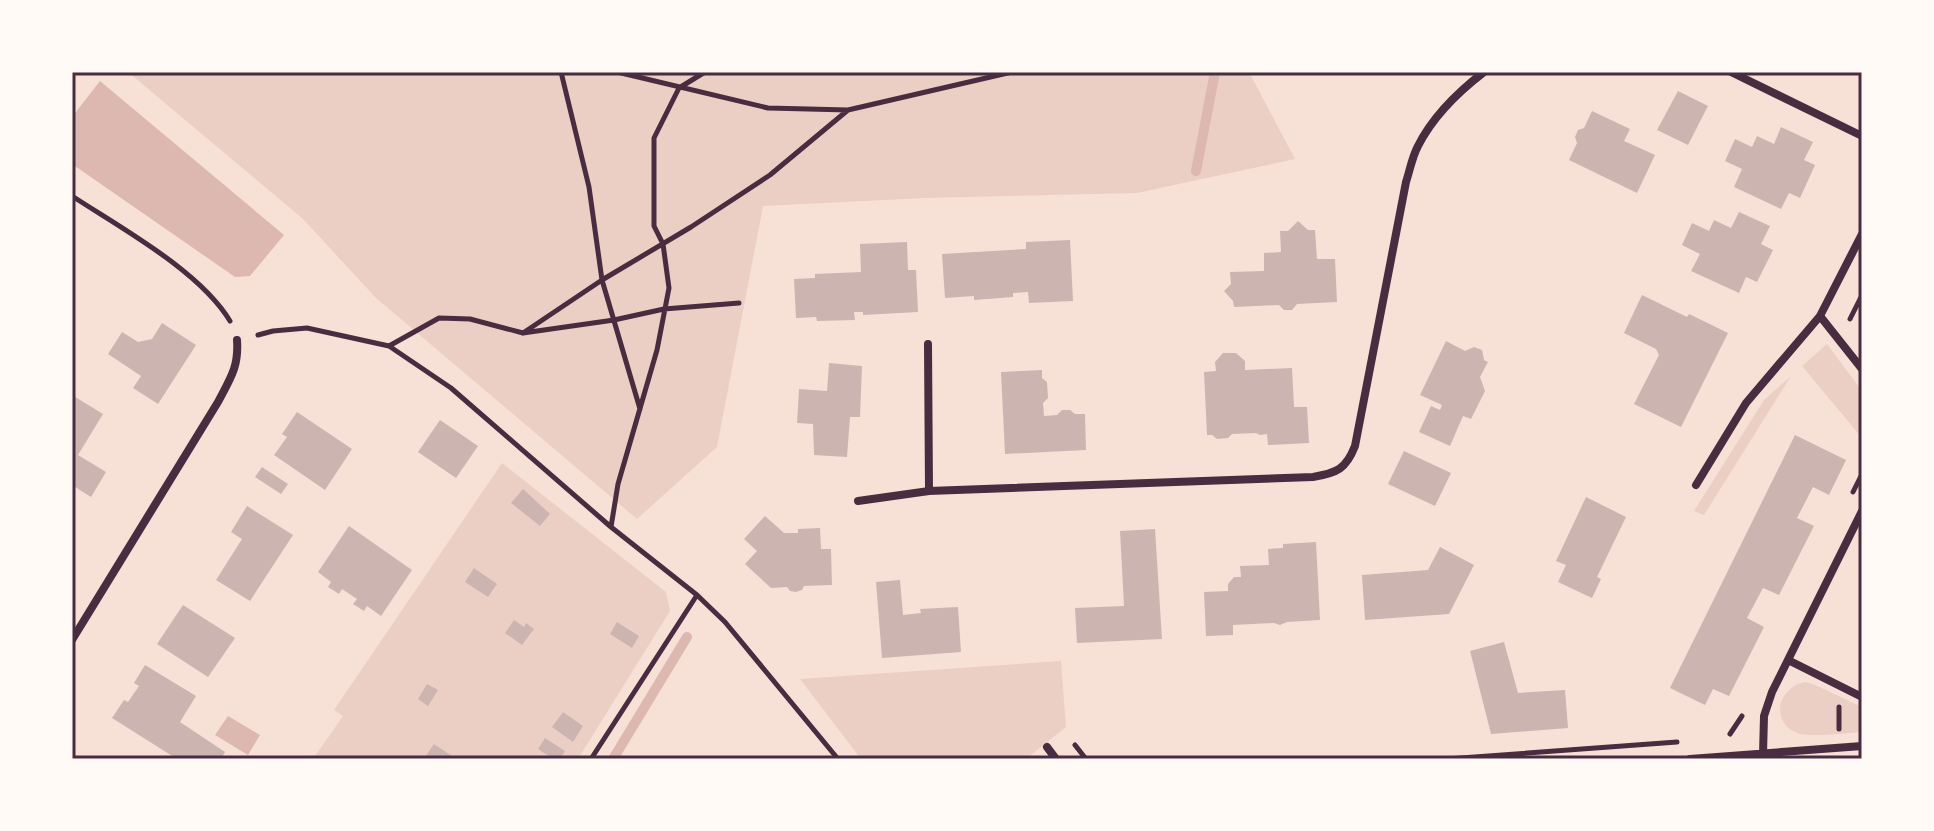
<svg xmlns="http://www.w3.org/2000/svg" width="1934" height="831" font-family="'Crimson Pro',serif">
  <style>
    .green { fill: #ebcfc5 }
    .water { fill: #dcb8b0 }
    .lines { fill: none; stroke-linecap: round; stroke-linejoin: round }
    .stream { stroke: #dcb8b0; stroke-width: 10 }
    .building { fill: #ccb4b1 }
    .path { stroke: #4a2c40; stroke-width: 5 }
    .minor { stroke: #4a2c40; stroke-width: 8 }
    .neatline { fill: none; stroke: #4a2c40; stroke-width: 3 }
  </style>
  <rect width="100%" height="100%" fill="#f7e1d7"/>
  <path class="green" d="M128,72H1249L1295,159L1137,193L925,198L763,206L717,447L637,519L376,298L303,219Z
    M1827,344L1862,391V438L1802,366Z
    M1791,376L1704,515L1694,511L1764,400Z
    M502,463L666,592L670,611L578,759H313L343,716L334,710Z
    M1061,661L1066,727L1026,759H861L800,679Z
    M1805,682L1813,684L1862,707V732C1847,733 1809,738 1797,733C1771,723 1776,688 1805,682Z"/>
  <path class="water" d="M100,81L284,235L250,276L235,277L72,164V117Z
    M228,716L260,735L248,755L215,735Z"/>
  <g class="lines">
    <path class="stream" d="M1196,171L1215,72
      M613,759L687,637"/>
  </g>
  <path class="building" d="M1678,91L1708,106L1688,145L1657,130Z
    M1592,111L1630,129L1624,141L1655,155L1637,193L1569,160L1577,143L1575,137L1578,130L1584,128Z
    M1781,127L1813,142L1804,160L1815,165L1800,198L1789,193L1781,209L1734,187L1742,169L1725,161L1735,139L1752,147L1757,136L1774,144Z
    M1739,212L1770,226L1761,244L1773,250L1757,282L1746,277L1739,293L1691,271L1700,254L1682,245L1692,223L1709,231L1714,220L1731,228Z
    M1298,221L1308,230H1315L1317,259H1335L1337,302L1297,304L1292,310H1284L1279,305L1234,307L1233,301L1224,291L1231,284L1230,272L1264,271V253L1281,252L1280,231H1288Z
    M1070,240L1073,301L1029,303L1028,292L1013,293V297L974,300V296L945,298L942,254L1026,249V242Z
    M907,242L908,270H916L918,312L863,315V312H854L855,320L817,321L816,317L796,318L794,279L815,278V274L861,272L860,244Z
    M1642,295L1687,317L1689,314L1728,333L1681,427L1634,404L1659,355L1656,349L1624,333Z
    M162,323L196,345L158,404L133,388L141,376L108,354L122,332L138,342L152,339Z
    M1446,341L1465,351L1474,347L1482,350L1484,360L1488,362L1480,377L1485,391L1471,419L1463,416L1450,446L1419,432L1431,406L1440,410L1442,405L1420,395Z
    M1223,353H1236L1245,361V370L1292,368L1294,407H1307L1309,443L1268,445L1267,434L1260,435L1256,433L1232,434L1228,438L1217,439L1212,435H1207L1204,372L1216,371L1215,362Z
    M829,363L862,366L860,417H850L847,457L814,455L813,424L797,423L799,389L827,391Z
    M1042,370V378L1047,382L1048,398L1043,403L1044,416L1057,415L1062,410H1070L1075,414H1085L1086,450L1005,454L1001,372Z
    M72,395L103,414L78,455L106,472L91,497L72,485Z
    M297,412L352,449L325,490L274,455L287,437L282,434Z
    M440,420L478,446L456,478L418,452Z
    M1795,435L1846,460L1829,495L1813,487L1797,518L1814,526L1779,595L1763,588L1747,618L1764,627L1729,696L1713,689L1705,705L1670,688Z
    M1404,451L1451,473L1435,506L1388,484Z
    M262,467L288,484L281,494L255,477Z
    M523,489L550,514L540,526L511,503Z
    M1586,497L1626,517L1597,577L1601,579L1592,598L1558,582L1566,565L1556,561Z
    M247,506L293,535L250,601L216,580L242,539L231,532Z
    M765,516L784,533H798V529L820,528L821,549H831L832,585L804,586L802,590L796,592L790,591L787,587L771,588L745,564L757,551L744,539Z
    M349,526L412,570L381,616L367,606L364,611L353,604L357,599L342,589L339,594L328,587L331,582L318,572Z
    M1155,529L1162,639L1077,643L1075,608L1124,606L1120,531Z
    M1316,542L1320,620L1287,622L1280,625L1274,623L1233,625V635L1206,636L1204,592L1228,591V584L1234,577H1241L1240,566L1269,565L1268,549L1283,548V544Z
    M1440,547L1474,565L1449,614L1365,620L1362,575L1428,570Z
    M474,568L497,584L488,597L465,582Z
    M900,580L903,615L921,613L920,609L958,607L961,652L882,658L876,582Z
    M183,605L235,638L208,677L157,644Z
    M514,620L524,627L526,623L534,629L522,645L505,633Z
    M617,622L639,636L632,648L610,634Z
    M1504,642L1518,693L1565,690L1568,728L1491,734L1470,651Z
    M145,665L196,696L180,722L225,752L221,759H177L112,718L124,700L128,702L139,686L134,683Z
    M427,684L438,690L428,706L418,699Z
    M563,712L583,726L573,742L552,727Z
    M545,738L565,751L560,759H553L538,749Z
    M434,744L452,756L450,759H428L425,757Z"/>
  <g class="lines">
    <path class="path" d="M561,72L589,187L602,280L640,409
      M617,72L768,108L848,110
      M72,196C121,228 200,271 230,321
      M1850,319L1862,295
      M523,333L602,280L691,227L770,175L848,110L1012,72
      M258,335L273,331L307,328L389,346L451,388L611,527L697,595L725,622L838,759
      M389,346L439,318L470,319L523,333L614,320L664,309L739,303
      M1853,492L1862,474
      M611,527L618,484L657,350L669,288L663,244L654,226V138L679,88L705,72
      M1839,707V729
      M1730,734L1742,716
      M1075,745L1086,759
      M591,759L697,595
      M1447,759L1677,742"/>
    <path class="minor" d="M1731,72L1862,136
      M1820,316L1862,369
      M928,344L929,491
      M1696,485L1746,403L1820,316L1862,234
      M858,501L929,491L1313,477C1337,473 1346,469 1355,446L1406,182C1410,170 1412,157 1418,146C1433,116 1458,92 1484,72
      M72,640L218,402C230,379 239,367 237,340
      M1788,660L1862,697
      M1047,747L1056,759
      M1763,754L1764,716L1772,692L1862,511
      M1690,759L1862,746"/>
  </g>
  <rect width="1934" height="831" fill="none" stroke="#fffaf5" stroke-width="148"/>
  <rect x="74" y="74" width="1786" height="683" class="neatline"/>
</svg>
